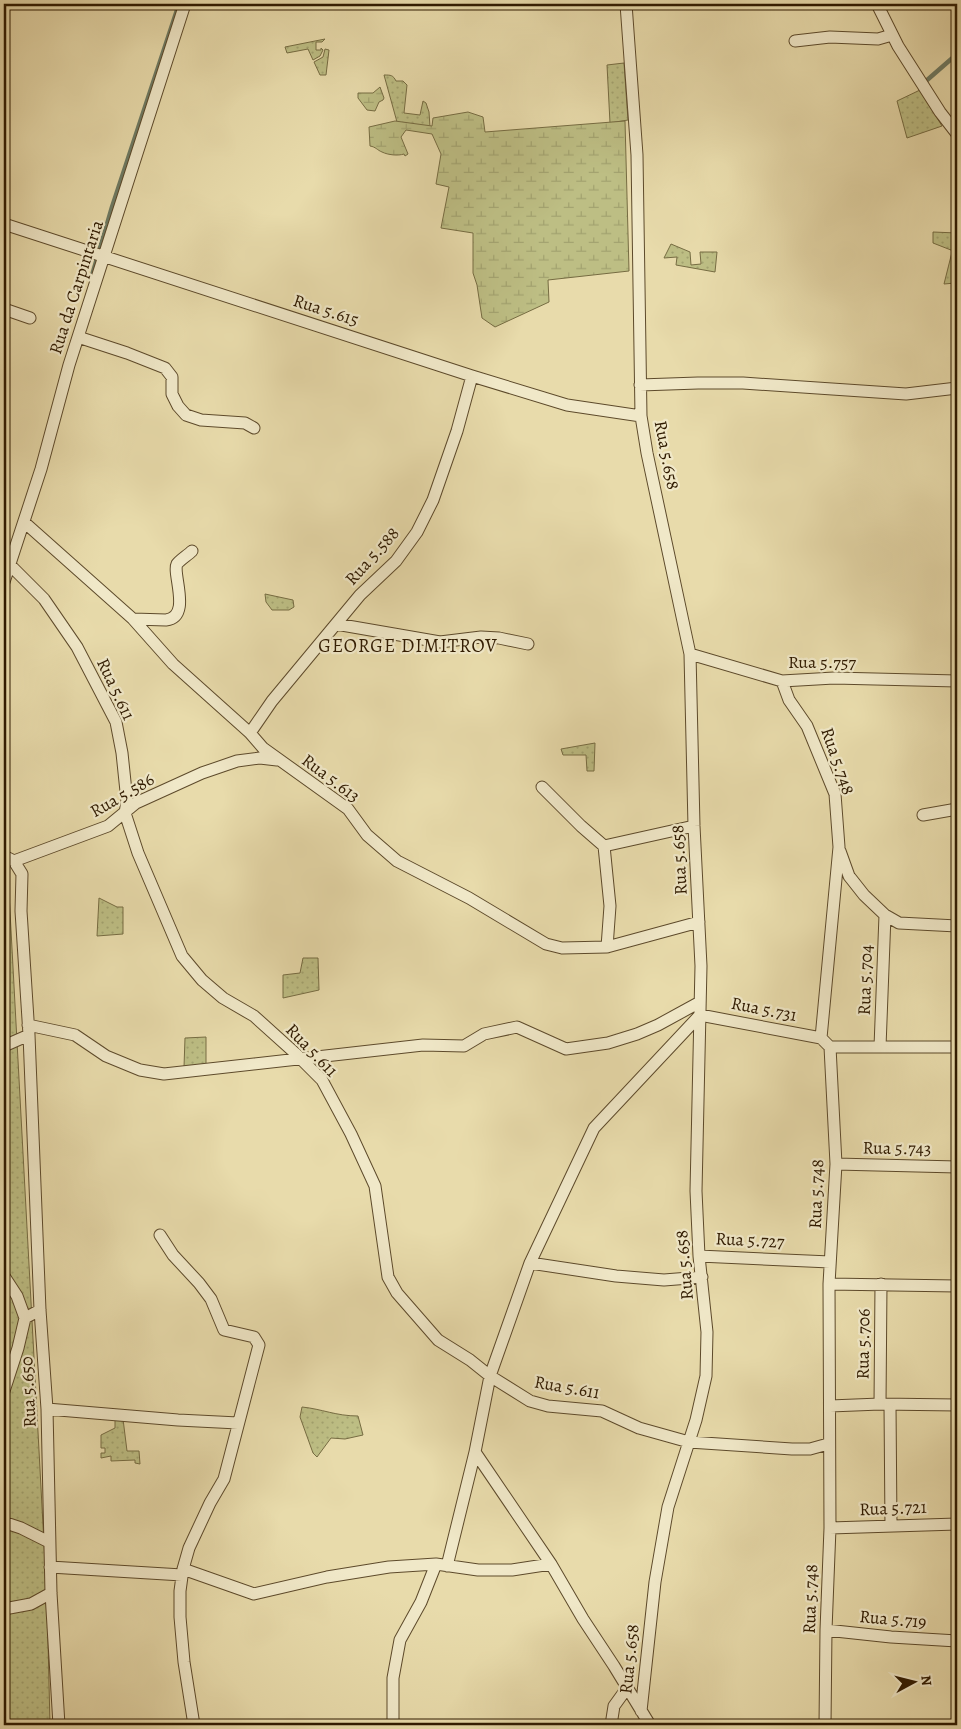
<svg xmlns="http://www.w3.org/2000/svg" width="961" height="1729" font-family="Alegreya,serif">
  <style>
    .grass { fill: url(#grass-dots); stroke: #766c42 }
    .wetland { fill: url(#wetland-marsh); stroke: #766c42 }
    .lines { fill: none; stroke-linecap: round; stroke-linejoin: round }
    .stream { stroke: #6e7b64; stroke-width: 4.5 }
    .street-casing { stroke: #5d4a2b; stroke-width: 13 }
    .street { stroke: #f0e8c8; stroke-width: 11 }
    .labels { text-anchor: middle; stroke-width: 4.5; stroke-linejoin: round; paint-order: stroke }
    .street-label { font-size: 18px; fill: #2f1a00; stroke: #f0e8c8 }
    .neighbourhood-label { font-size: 19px; letter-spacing: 1px; fill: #2f1a00; stroke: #f0e8c8 }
  </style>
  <defs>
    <pattern id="grass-dots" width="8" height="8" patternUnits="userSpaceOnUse" patternTransform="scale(1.25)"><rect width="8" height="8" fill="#bdbe84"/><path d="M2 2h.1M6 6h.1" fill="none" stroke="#a3a370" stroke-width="1.8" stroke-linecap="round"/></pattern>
    <pattern id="wetland-marsh" width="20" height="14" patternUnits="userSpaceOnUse" patternTransform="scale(1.25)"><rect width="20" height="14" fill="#bdbe84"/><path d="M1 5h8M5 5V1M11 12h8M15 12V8" fill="none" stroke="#a3a370"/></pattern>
  </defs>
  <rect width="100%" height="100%" fill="#e8dbab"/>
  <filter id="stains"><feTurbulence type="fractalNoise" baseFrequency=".004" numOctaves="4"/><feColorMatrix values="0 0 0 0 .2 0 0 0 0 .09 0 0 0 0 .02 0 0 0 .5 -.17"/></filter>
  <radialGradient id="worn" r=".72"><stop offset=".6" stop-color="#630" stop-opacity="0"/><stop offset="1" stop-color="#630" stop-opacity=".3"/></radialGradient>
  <path class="grass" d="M325,39L322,42H316V50H321V48L323,50L320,56L313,60L308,49L287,53L285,47Z
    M325,49L329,50L326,75H320L314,62L323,57Z
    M624,63L628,120L610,123L607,65Z
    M384,75C391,75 393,75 396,81H403L407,85L404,113L420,115L423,101L426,103L429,112L430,127L397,122Z
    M920,90L942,126L907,138L897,101Z
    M933,232L957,233L956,252L933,243Z
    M671,244L690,252L691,265L701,264L700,252H717L715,272L676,265L677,257L664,258Z
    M952,252L957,254L956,281L955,283L944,284Z
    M265,594L293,600L294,607L289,610H272L266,602Z
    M595,743L594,771H587L586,755H563L561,749Z
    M4,885L9,893L47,1599L50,1725H4Z
    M99,898L117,907H123V934L97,936Z
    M303,958H318L319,990L283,998V975L300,973Z
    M206,1037V1065L184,1067L185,1038Z
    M302,1407C322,1409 336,1416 358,1416L363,1435L345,1439L331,1438L317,1457L313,1453L300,1417Z
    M115,1418L123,1419L127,1451H139L140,1464L135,1463V1460L111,1461V1456L101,1458V1453H105V1448H101V1435L115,1428Z"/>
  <path class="wetland" d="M380,87L384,98L383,100L379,102L375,111L367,110L358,98V93H373Z
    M468,112L483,117L485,132L625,121L629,271L548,280L549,302L495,327L482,318L477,285L473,273V233L441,228L449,187L436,184L441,154L432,134L406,130L401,137L408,154L405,156L404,154C398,156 388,155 382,152C377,150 376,147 370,146L369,127L395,121L432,126L433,118Z"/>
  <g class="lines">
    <path class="stream" d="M926,81L957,54
      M91,279L112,207L179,4"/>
    <g class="street-casing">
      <path id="street" d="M626,4L637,155L641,416L647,453L690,654L694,826L701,966L696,1191L699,1256L707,1332L706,1376L696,1420L668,1507L655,1582L641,1711
        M877,4L898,46L940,112L957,134
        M795,41L830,37L878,39L892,35
        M4,224L472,376L567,405L641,416
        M4,309L30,318
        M78,337L127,353L165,368L172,377V394L178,406L186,415L201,420L245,423L254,428
        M640,385L698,383H743L906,394L957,388
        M24,522L133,619L173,664L250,733L263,748L348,809L367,835L397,861L469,898L546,944L562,948L607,947L699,922
        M10,565L44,599L77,647L116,722L122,753L127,801L125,813L138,853L182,956L202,980L223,998L254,1016L295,1053L322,1080L351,1134L375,1186L388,1277L397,1293L438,1340L470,1360L490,1376L530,1401L548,1406L602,1411L639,1428L689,1442L792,1449H810L828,1444
        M4,582L41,469L69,365L185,4
        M133,619L166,620C192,617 172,574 177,564C180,560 188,555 192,551
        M336,624L440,642L481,637L499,638L528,644
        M690,654L782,681L834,678L957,681
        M782,681L789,700L807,726L835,794L839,847L821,1038L830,1047L836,1164L829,1284L830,1528L826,1630L825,1725
        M250,733L272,701L360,595L396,561L417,532L433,500L457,431L472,376
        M542,787L581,826L604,846L610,906L607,947
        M923,815L957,809
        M604,846L694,826
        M840,851L849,876L864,895L885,915L899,923L957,926
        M4,856L14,861L22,874L21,911L29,1035L40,1310L47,1409L51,1593L59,1725
        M14,861L108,826L136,803L202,773L237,761L260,758L277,760
        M28,1025L75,1035L106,1056L140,1070L164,1074L423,1045L464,1046L484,1034L517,1027L566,1049L608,1043L637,1034L658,1025L700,1002
        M4,1046L29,1035
        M830,1047H957
        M880,1047L885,915
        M836,1164L957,1167
        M160,1235L173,1255L199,1283L211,1299L224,1330L254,1337L259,1345L224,1479L210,1503L189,1548L183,1569L180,1591V1617L184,1662L194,1725
        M699,1256L830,1262
        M530,1263L616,1276L664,1280L702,1277
        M4,1276L17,1296L25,1318
        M829,1284L957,1286
        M4,1391L18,1348L25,1318L40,1310
        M880,1404L881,1284
        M890,1405L891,1526
        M830,1406L880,1404L957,1405
        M47,1409L178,1420L238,1423
        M475,1452L551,1564L583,1619L614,1666L650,1725
        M4,1520L6,1523L21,1528L49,1542
        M830,1528L957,1524
        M447,1566L475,1452L490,1376L530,1263L594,1128L700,1015L821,1038
        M50,1567L182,1575
        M183,1569L254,1594L327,1577L389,1567L436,1564L478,1570H512L551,1564
        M4,1609L31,1604L51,1593
        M826,1630L891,1637L957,1641
        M393,1725V1678L400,1640L421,1602L436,1564
        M611,1725L614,1706L627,1688"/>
    </g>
    <use href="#street" class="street"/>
  </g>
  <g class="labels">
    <g class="street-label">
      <text transform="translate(76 287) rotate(-72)" y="6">Rua da Carpintaria</text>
      <text transform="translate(326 310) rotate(18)" y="6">Rua 5.615</text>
      <text transform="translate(667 455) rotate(79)" y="6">Rua 5.658</text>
      <text transform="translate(372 556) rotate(-48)" y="6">Rua 5.588</text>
      <text x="822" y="668">Rua 5.757</text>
      <text transform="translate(116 689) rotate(65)" y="6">Rua 5.611</text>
      <text transform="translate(838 761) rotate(71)" y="6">Rua 5.748</text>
      <text transform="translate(331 778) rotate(37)" y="6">Rua 5.613</text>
      <text transform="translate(122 795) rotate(-30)" y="6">Rua 5.586</text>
      <text transform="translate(679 860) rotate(-93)" y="6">Rua 5.658</text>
      <text transform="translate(865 980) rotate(-88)" y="6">Rua 5.704</text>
      <text transform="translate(764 1009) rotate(11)" y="6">Rua 5.731</text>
      <text transform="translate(312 1050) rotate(46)" y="6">Rua 5.611</text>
      <text transform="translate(897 1148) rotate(1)" y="6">Rua 5.743</text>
      <text transform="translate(816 1194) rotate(-88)" y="6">Rua 5.748</text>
      <text transform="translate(750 1240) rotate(3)" y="6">Rua 5.727</text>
      <text transform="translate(684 1265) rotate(-95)" y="6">Rua 5.658</text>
      <text transform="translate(863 1344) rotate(-89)" y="6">Rua 5.706</text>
      <text transform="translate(567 1387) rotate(10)" y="6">Rua 5.611</text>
      <text transform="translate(28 1392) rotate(-93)" y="6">Rua 5.650</text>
      <text transform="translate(893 1508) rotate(-2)" y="6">Rua 5.721</text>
      <text transform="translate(810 1599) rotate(-88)" y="6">Rua 5.748</text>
      <text transform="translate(893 1619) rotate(5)" y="6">Rua 5.719</text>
      <text transform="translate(629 1659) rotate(-84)" y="6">Rua 5.658</text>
    </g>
    <g class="neighbourhood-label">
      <text x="408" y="652">GEORGE DIMITROV</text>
    </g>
  </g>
  <rect width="961" height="1729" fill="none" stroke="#e8dbab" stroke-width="20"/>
  <rect x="5" y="5" width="951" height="1719" fill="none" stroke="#2f1a00" stroke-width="2.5"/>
  <rect x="10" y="10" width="941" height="1709" fill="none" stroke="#2f1a00"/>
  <g transform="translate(914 1682) rotate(83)" stroke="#f0e8c8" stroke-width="4" paint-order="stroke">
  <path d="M0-4L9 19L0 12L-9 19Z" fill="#2f1a00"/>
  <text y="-8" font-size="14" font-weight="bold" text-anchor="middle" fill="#2f1a00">N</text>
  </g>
  <rect width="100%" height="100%" filter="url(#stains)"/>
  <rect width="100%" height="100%" fill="url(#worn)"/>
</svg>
